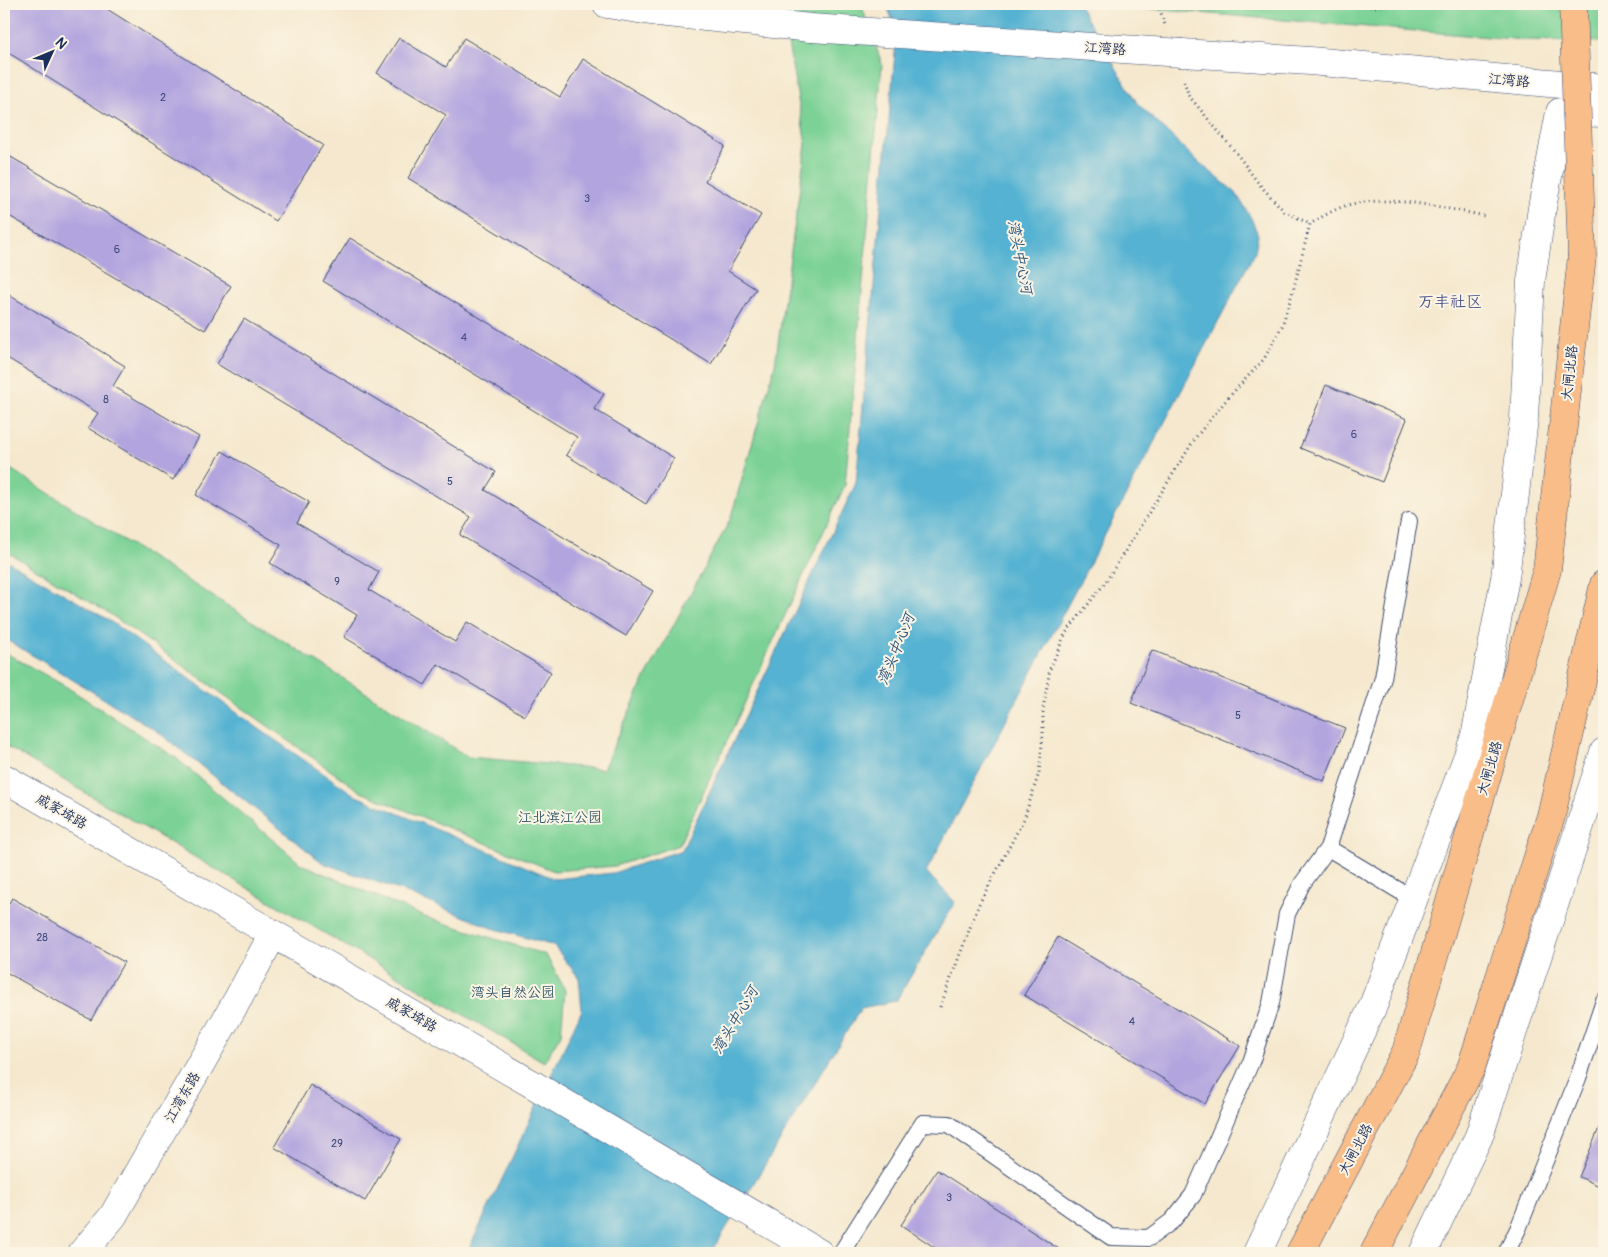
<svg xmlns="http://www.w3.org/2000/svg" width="1608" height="1257" font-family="Pangolin,'LXGW WenKai TC',sans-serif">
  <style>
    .green { fill: #7bd296; stroke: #4b807a }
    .water { fill: #54b2d2; stroke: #387098 }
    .building { fill: #b2a5df }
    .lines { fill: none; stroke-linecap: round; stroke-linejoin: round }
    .service-casing { stroke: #3c4b6f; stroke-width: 18 }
    .tertiary-casing { stroke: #3c4b6f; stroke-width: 29 }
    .primary-casing { stroke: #3c4b6f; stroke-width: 29 }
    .path { stroke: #3c4b6f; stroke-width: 3; stroke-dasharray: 1 4; stroke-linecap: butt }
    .service { stroke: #fff; stroke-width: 16 }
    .tertiary { stroke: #fff; stroke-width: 28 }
    .primary { stroke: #f8bd89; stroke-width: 28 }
    .tertiary-bridge-casing { stroke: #3c4b6f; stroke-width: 29; stroke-linecap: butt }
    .primary-bridge-casing { stroke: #3c4b6f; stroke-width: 29; stroke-linecap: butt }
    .tertiary-bridge { stroke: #fff; stroke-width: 28 }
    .primary-bridge { stroke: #f8bd89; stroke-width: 28 }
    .labels { text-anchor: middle; stroke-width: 4; stroke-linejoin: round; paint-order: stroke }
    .number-label { font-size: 11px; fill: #414c7e }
    .street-label { font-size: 14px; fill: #1b2f5e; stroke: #fcf5e5 }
    .park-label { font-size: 14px; fill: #33586c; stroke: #fcf5e5 }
    .water-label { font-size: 15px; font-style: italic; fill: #2c5681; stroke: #fcf5e5 }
    .quarter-label { font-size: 16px; fill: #50588b; stroke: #fcf5e5 }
  </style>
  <rect width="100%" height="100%" fill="#fcf5e5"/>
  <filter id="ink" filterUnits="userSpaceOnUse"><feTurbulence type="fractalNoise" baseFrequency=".02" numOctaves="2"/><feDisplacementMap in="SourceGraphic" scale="10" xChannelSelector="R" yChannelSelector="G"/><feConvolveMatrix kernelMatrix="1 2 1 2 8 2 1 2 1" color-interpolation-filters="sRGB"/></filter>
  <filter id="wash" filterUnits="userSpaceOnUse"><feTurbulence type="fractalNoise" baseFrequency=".0096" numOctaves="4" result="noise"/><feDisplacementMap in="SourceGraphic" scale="20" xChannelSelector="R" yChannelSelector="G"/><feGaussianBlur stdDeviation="1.12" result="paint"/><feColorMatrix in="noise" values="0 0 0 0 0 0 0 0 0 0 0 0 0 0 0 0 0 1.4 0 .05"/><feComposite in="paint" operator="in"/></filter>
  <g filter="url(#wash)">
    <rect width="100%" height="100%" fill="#f5e8ce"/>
    <path class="green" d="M781,4H861L882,64L845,485L679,845L615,866L554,871L361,792L110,614L4,550V465L468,757L603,769L642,684L730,520L775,365L806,144Z
      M1090,4H1604V42L1525,40Z
      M4,652L65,686L176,758L301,864L425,917L546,955L565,990L561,1034L544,1062L4,745Z"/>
    <path class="water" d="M886,4H1079L1080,7L1137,103L1194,158L1236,193L1251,218L1258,235L1255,252L926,872L955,902L896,1001L861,1008L711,1253H467L582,1010L579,978L554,946L492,928L402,891L323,863L157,731L4,638V559L107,619L262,731L356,796L555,879L613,873L682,850L856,483L897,31Z"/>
    <g id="blocks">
      <path class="building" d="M4,4H99L323,145L276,221L4,50Z
        M399,38L446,67L464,38L560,97L583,59L725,146L705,181L761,215L728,271L756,289L711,364L408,178L446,115L377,73Z
        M4,153L231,286L205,330L4,213Z
        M350,238L604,394L594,409L674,458L646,504L566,455L577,437L323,281Z
        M4,292L125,366L113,386L199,437L173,480L88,428L98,413L4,356Z
        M244,319L496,472L485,490L653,591L626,636L460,535L471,517L217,364Z
        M1326,385L1407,419L1382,482L1300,448Z
        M222,451L309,502L297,523L379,572L369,590L455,642L467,622L551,672L525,716L438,664L425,685L344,637L357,615L270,563L281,545L196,495Z
        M1152,650L1345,728L1324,781L1131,703Z
        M12,898L124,962L91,1020L4,971V912Z
        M1058,937L1240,1046L1205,1104L1024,995Z
        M310,1085L401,1139L365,1201L274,1147Z
        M1604,1116V1188L1579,1177Z
        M937,1170L1065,1253H943L901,1225Z"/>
    </g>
  </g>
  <g filter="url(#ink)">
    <use href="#blocks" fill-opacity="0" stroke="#3c4b6f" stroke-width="1"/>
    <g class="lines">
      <g class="service-casing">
        <path id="service" d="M1328,848L1383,678L1409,521
          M841,1253L923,1123L949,1124L1111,1237L1149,1238L1172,1221L1193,1195L1251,1062L1271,1003L1287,914L1302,884L1328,848L1413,899
          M1506,1253L1518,1229L1578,1078L1604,1001"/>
      </g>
      <g class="tertiary-casing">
        <path id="tertiary" d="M607,4L657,12L811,28
          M1182,53L1310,61L1604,88
          M4,778L532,1084L819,1253
          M82,1253L113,1216L239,997L273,934
          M1257,1253L1373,1006L1475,737L1505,578L1524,418L1531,281L1542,208L1560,112L1604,113
          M1423,1253L1479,1136L1604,752"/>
      </g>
      <g class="primary-casing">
        <path id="primary" d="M1300,1253L1406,1052L1547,570L1582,256
          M1374,1253L1471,1068L1551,816L1604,584"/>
      </g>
      <path class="path" d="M1158,4L1165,25
        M1345,4L1373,7L1389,4
        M1184,81L1189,96L1237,154L1259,184L1284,211L1310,224
        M940,1007L979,904L1024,819L1039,773L1043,734V709L1050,669L1065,634L1105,583L1196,437L1228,398L1264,359L1282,326L1293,291L1310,224C1322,217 1334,209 1348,205C1390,194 1443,208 1485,216"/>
      <use href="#service" class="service"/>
      <use href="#tertiary" class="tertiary"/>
      <use href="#primary" class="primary"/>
      <g class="tertiary-bridge-casing">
        <path id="tertiary-bridge" d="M811,28L1182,53"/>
      </g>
      <g class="primary-bridge-casing">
        <path id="primary-bridge" d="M1573,4L1582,256"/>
      </g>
      <use href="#tertiary-bridge" class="tertiary-bridge"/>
      <use href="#primary-bridge" class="primary-bridge"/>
    </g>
  </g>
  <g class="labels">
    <g class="number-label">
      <text x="163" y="101">2</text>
      <text x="587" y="202">3</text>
      <text x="117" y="253">6</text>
      <text x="464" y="341">4</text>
      <text x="106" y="403">8</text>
      <text x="1354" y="438">6</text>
      <text x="450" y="485">5</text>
      <text x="337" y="585">9</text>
      <text x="1238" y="719">5</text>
      <text x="42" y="941">28</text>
      <text x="1132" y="1025">4</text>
      <text x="337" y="1147">29</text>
      <text x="949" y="1201">3</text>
    </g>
    <g class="street-label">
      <text transform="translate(1105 48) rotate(4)" y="5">江湾路</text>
      <text transform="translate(1509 80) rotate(5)" y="5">江湾路</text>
      <text transform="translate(1569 373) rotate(-84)" y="5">大闸北路</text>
      <text transform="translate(1489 768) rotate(-74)" y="5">大闸北路</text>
      <text transform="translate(62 811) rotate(30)" y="5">戚家𡍲路</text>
      <text transform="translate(412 1014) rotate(30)" y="5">戚家𡍲路</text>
      <text transform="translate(182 1097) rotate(-60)" y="5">江湾东路</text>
      <text transform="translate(1355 1149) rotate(-62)" y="5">大闸北路</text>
    </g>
    <g class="park-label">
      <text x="560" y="822">江北滨江公园</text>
      <text x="513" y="997">湾头自然公园</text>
    </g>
    <g class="water-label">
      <text transform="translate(1020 257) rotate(79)" y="5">湾头中心河</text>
      <text transform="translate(896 649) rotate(-68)" y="5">湾头中心河</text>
      <text transform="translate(735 1020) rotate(-59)" y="5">湾头中心河</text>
    </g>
    <g class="quarter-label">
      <text x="1450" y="307">万丰社区</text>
    </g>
  </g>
  <rect width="1608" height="1257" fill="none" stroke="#fcf5e5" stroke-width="20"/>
  <g transform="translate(52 52) rotate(46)" stroke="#fcf5e5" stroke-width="4" paint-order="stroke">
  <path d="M0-4L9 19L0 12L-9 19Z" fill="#1b2f5e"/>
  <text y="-8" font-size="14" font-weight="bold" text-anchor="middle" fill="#1b2f5e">N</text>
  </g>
</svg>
